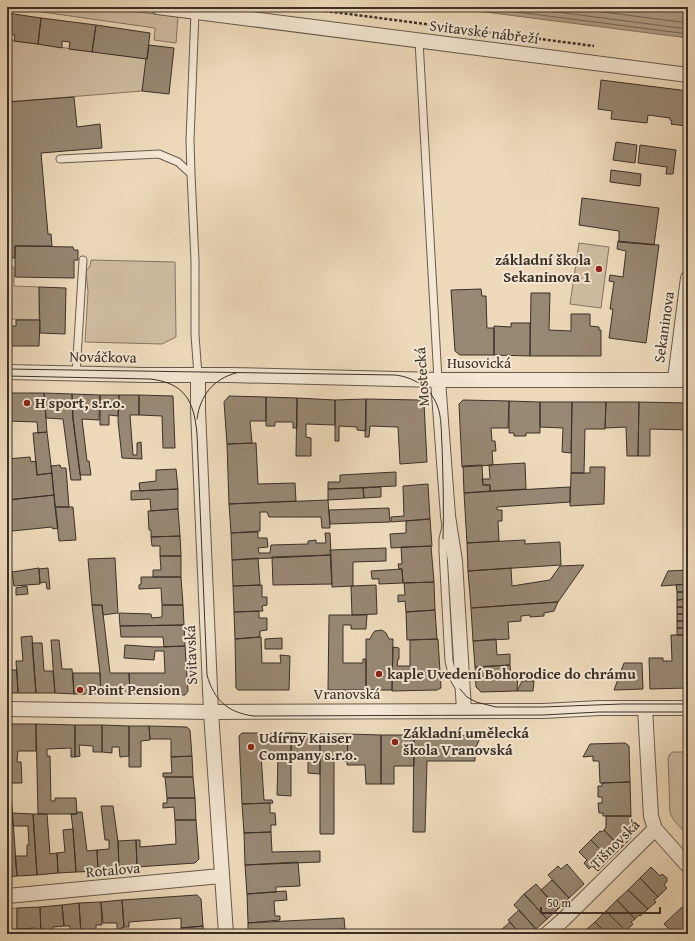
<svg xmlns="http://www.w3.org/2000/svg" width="695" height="941" font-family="'Gentium Book Plus',serif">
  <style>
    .green { fill: #d0bda2; stroke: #867665 }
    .water { fill: #b1a089; stroke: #827362 }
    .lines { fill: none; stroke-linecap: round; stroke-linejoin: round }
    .shore { stroke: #766858; stroke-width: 1 }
    .building { fill: #988874; stroke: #3b3028 }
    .service-casing { stroke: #685a4d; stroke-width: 9 }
    .minor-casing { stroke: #685a4d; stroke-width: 16 }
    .path { stroke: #3b3028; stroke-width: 2.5; stroke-dasharray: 3 2; stroke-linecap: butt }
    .service { stroke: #f4e7d3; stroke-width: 7 }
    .minor { stroke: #f4e7d3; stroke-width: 14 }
    .tram { stroke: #3b3028; stroke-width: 1 }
    .poi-dot { fill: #8f2418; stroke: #f4e7d3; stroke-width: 1.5 }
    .labels { text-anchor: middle; stroke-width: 4; stroke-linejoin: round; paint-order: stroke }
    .street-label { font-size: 15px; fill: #3b3028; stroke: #f4e7d3 }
    .poi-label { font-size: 15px; font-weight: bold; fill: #3b3028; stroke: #f4e7d3; text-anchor: start }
  </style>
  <rect width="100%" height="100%" fill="#eedabb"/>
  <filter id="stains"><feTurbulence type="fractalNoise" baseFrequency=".005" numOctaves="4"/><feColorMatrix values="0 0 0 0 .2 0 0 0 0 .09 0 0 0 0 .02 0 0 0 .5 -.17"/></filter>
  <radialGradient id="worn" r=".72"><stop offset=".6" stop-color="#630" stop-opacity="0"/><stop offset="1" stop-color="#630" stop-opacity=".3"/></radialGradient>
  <path class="green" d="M7,7H99L178,17L176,43L154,40L155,28Z
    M7,40L147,59L142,91L7,102Z
    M579,243L609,247L601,308L570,304Z
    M91,260L175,262L176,337L162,344L85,342L88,292L86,271L90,266Z
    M14,267V286L39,287V320L7,319V268Z
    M673,752H684L685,815L688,819V836L673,819L670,813L668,758L670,754Z
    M17,908V934H7V909Z"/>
  <path class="water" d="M446,7H688V38Z"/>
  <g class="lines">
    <path class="shore" d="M478,7L688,34
      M518,7L688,29
      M565,7L688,23"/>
  </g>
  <path class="building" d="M7,13L41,18L38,44L14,41L15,35L8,34L7,40Z
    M41,18L96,25L92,52L69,49L70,42L62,41V48L38,44Z
    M96,25L150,33L147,59L92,52Z
    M149,45L174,48L169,94L142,91L146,59H147Z
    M601,80L688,91V115L686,126L671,124L672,121L670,120V118L648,115L647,123L611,119L612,111L598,109Z
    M74,97L77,127L100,124L102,148L41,153L48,234H51L52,246H15V258H7V102Z
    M616,142L637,145L635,163L613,160Z
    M640,145L676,150L673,174H666L667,167L638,163Z
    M611,170L641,174L640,186L610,182Z
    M582,198L659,208L654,245L619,242V231L579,225Z
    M618,241L659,245L646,343L609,338L613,309H610L614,282L609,281L610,275L623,277L626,251L617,249Z
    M15,246L73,247L74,250H78V260H74V278L15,277Z
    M39,287L66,288L65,334L40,333Z
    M481,289L482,296H486L487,328H494V355H460L455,351L451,290Z
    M531,293H550L549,330L571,331V314H590V326L599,327V330H601V356H530Z
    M7,319H9V326H16V320H40L39,346H7Z
    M511,323H530V356L494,355V326L511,327Z
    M7,393H44L47,432L38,433L37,422L7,421Z
    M44,393L72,394L73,419L81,480H71L63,419L46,418Z
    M72,394L100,395L99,420L82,419L87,461H89L91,475H80L73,419Z
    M100,395H119L118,416L109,415V425H100Z
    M119,395H139V415H130L133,455H137V443L141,442L142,459L122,458L118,421Z
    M139,395L173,396L175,448H163L162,416L139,415Z
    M229,396L266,397V421H250L252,443L227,444L224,402Z
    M266,397L297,398V428H293V422H275V426H266Z
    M297,398L335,400V425L306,424V437L311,438V456H296Z
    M366,399V431L357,430V427L339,426V441H335V400Z
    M366,399L419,400L424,403L427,462L400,464L398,427L370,426L369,437H365Z
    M463,400L509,401L508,428H491L492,441H495L496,451H492L493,465L462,467L459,404Z
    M509,401L540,402V433H526V436H514V433H509Z
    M540,402H572L571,453L562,452L563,428L540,427Z
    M572,402H606L605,429H585L584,473H571Z
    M606,402H639L638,456H627L626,427L605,428Z
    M639,402L688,403V430L650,429V456H638Z
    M47,432L52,473L37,475L33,433Z
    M256,443L258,484L295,483L296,501L229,504L227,444Z
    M30,457L31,462L36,461L37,475L52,473L54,495L7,500V459Z
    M525,463L526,489L490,491V485H483L482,479H490L489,465Z
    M60,465L61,468H66L69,507H55L51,466Z
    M482,465L483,485H490V491L464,493L463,466Z
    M590,467H605L604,504L570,506L571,473H590Z
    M176,469L178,489L140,491L139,483L156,481V470Z
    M396,472V486L328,489V482H340V475Z
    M428,484L430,519L391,522V517L404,516L403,486Z
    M381,487V497L364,498L363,488Z
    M570,487V502L497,507V510H502V521H498L499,541L467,543L464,493Z
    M363,488L364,498L328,500V489Z
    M178,489V509L151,511L150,499L131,500V491Z
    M54,495L58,528L53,529L52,527L12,531L11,528H7V500Z
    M328,500L330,528H322L321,517H269L267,512H260V531L231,533L229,504Z
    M55,507H73L76,540L59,541Z
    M389,508L390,522L330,524L329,510Z
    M178,509L180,536L151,537V530H149L148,511Z
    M430,519L432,546L391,548L390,534L406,533V521Z
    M258,532V538H267L268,547L258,548L259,553H270L271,545L308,544V541L316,540V543H326L325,533H330L331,555L232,560L231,533Z
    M180,536L181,556H160V546H152L151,537Z
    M525,540V544L560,542L561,565L468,571L467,543Z
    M431,546L434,582L403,583L402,569H399L398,564H402L401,547Z
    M386,548V561L353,562V586L332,587L330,550Z
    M331,555L332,584L273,585L272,557Z
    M160,556H181V577H153V570H161Z
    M115,558L118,613L103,615L102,605H92L88,559Z
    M258,558L260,585L233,586L232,560Z
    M584,565L558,602L471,608L468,571L511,568L512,586L550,580L560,566Z
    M39,568L40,584L14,586L12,572Z
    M48,568L50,589H47L46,582L40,583L39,569Z
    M402,569L403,583L379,584V579H372L371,571Z
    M688,570V584L661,586L668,571Z
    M141,577H181L183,605H162L161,588L139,589V585L141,584Z
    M434,582L435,610L406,612L405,601L398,602V595H405L404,583Z
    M688,584V592H677L676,585Z
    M262,585V597H267V605L262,606L263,611L234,612L233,586Z
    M376,585L377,614L352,615L351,586Z
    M27,586L28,594L16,595V588Z
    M677,592H688V599L677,600Z
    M688,599V607H677V600Z
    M558,602L554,611L544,613V616L530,617V615L521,616V621L508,622L509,639L473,641L471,608Z
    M92,605H102L110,673H129L130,694H101L100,673Z
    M162,605H183L184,625L120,626L119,613L151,614L152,618L162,617Z
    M677,607H688V614H677Z
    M435,610L437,639L407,640L406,612Z
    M259,611V618H267V630L260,631V637L235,639L234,612Z
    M677,614H688V621H677Z
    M329,615H367L366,629H351V625H343V663H363V659H366V690H328Z
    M677,621H688V628H677Z
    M184,625L185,646L164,647L163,637H121L120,626Z
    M677,628H688V635H677Z
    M382,630L386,633L389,639H393L392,690H366V639H370L373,633L375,631Z
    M671,635H688V688L650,689L649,658H663V661H672Z
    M32,636L36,693H18L16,661H23L21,637Z
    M261,637L262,663H281L280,655L290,656L289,690H238L236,688L235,639Z
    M282,638V649H265V639Z
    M438,639L441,688L437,690L392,691L393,647L399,648V659H398L397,666H410V640Z
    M496,639L497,655L510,654V665L475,667L473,641Z
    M51,640H59L62,669H72L74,694L55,693Z
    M32,643H42L44,671H53L55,693H36Z
    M125,645L155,647L185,646L188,691L185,695L130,694L129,673H165L164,651H155L154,660L124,658Z
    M624,663H642L643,689L614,690Z
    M510,665L511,676H518L517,691L481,692L476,687L475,667Z
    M7,670H17L18,693H7Z
    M73,673H100L101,694H74Z
    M522,681H534L533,691H517Z
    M7,724H8L11,792H7Z
    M8,724H36V751H18L17,762H21L22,783H11Z
    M36,724L75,725V757H71V748L47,749V756H50L51,801H55V798H76L77,814H38Z
    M75,725H102V752H93V746L79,745L80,756L75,757Z
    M102,725L129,726V756L120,757L119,747H112V753L102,752Z
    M129,726H149L150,740L141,741V767H129Z
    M149,726L187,727L190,730L192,756L171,757V739H150Z
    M242,733H291V796L277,795L278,755H261L264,800H272L273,803L242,804L239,736Z
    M291,733L320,734V774L308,773V760L291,759Z
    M320,734H348L347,761H334V834H320Z
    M348,734L381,735V784H366L365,765H347Z
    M381,735H414V766H394V784H381Z
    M414,735L481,736L475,749V761H427L425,832H413Z
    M625,743L629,746L630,782L600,783L599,761H593V756L583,757L590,744Z
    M685,753H688V818L686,815Z
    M192,756L193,777H163V773H172L171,757Z
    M165,777H193L195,798H167Z
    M630,782L631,816H603V813H599L598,803H602V797H598V786H602V783Z
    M7,792H11L17,876L7,877Z
    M167,798H195L196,820H175L174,807L163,808V803H167Z
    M270,803V813H275L276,825H271V832L244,833L242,804Z
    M101,806H113L118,841L119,869L98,871L97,850L109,849V840H105Z
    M77,812H82L87,851L97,850L98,871L76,872L73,829L71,814H77Z
    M12,813L33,814L37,875L17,876L15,856H27V845H29L28,826H13Z
    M33,814H47L50,854L57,853L58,873L37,875Z
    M606,816H631V838L621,848L604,830L606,827Z
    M175,820H196L199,859L195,863L137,867L136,840H140V847L176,844Z
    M73,829L76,872L58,873L57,853L65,852L63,830Z
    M604,830L621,848L610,859L591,840L600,831L602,832Z
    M271,832L272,852L320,851V862L245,865L244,833Z
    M136,840L137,867L119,869L118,841Z
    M591,840L610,859L598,871L592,866L589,869L584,863L587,860L579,852Z
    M298,862L300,886L276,887V892L247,894L245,865Z
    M567,864L584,884L569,898L548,875L558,866L561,869Z
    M651,867L660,876L662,874L667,878V881L664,885L667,888L658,897L640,878Z
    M640,878L658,897L654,900L656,902L648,909L628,890Z
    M552,880L569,898L558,909L541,890Z
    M536,884L558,909L547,919L524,894Z
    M628,890L648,909L640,916L639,915L635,919L617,900Z
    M286,891L287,900L274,901L275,916H280V920L248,923L247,894Z
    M524,894L547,919L536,929L514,905Z
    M197,895L201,899L203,926L181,928V918L129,922V927H124L122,900Z
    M122,900L124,927L121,928L120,934H115V931H117V923H103L101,902Z
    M617,900L635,919L631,922L633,924L626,931L606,911Z
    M101,902L102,925H96V934H81L79,903Z
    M79,903L81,934H70V926H64L62,905Z
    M62,905L64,926L53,927V933L41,934L40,907Z
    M40,907L41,934H35V928L17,929V908Z
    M684,907L688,909V934H674L664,924L681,908Z
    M519,910L536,929L530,934H520L508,920Z
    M606,911L626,931L623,934H607L595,922Z
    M344,918L345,929L271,934H248V923Z
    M510,922L520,934H499L502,931L501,930Z
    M595,922L607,934H580L587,929Z
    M203,926L204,934H182L181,928Z"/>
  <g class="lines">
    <g class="service-casing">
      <path id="service" d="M419,41L438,380
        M60,159L159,154L178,162L191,174L195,261V335L198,375
        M191,174L190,140L195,12
        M76,374L83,260
        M446,526L443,539V551L449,661L453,677L460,689
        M7,932L8,934"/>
    </g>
    <g class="minor-casing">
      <path id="minor" d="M158,7L688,75
        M7,372L145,375H230L438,380H688
        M198,375V410L211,712L226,934
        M675,379L688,278
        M438,380L448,516L455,561L464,710
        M645,708L651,816L655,829L688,866
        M7,709L211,712L543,711L600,708H688
        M7,896L221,876
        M547,934L564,919L655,829"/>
    </g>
    <path class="path" d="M295,7L594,46"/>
    <use href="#service" class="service"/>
    <use href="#minor" class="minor"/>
    <path class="tram" d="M7,369L395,375C413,377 430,387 437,405C442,417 441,432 442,445C443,476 444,508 443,539
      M7,376L150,379C185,383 194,401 197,434L207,675C214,700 227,712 253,716L543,715L599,712H688
      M197,419C200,396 213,379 236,373
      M460,689L467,697L476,702L496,707H542L622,704H688"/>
  </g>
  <g class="poi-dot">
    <circle cx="599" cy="269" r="4"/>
    <circle cx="27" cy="403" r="4"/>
    <circle cx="379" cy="674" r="4"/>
    <circle cx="80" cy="690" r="4"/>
    <circle cx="395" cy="742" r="4"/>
    <circle cx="251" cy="747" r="4"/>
  </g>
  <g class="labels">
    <g class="street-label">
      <text transform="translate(484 32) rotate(7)" y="5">Svitavské nábřeží</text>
      <text transform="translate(664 327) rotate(-82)" y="5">Sekaninova</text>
      <text transform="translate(103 357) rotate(1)" y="5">Nováčkova</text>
      <text x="479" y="368">Husovická</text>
      <text transform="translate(422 377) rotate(-94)" y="5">Mostecká</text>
      <text transform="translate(191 655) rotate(-92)" y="5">Svitavská</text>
      <text x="347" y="699">Vranovská</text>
      <text transform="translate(615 844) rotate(-45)" y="5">Tišnovská</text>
      <text transform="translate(113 870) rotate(-5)" y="5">Rotalova</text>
    </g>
    <g class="poi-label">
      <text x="591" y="265" text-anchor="end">základní škola<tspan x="591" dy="17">Sekaninova 1</tspan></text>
      <text x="35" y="408">H sport, s.r.o.</text>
      <text x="387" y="679">kaple Uvedení Bohorodice do chrámu</text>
      <text x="88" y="695">Point Pension</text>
      <text x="403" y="738">Základní umělecká<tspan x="403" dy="17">škola Vranovská</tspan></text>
      <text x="259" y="743">Udírny Kaiser<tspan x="259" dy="17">Company s.r.o.</tspan></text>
    </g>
  </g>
  <rect width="695" height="941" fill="none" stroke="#eedabb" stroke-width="24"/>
  <rect x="8" y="8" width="679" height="925" fill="none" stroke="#3b3028" stroke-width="2"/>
  <rect x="12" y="12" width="671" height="917" fill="none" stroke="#3b3028"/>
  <path d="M541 907v6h119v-6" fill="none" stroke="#3b3028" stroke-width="2"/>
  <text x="547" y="907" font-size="12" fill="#3b3028" stroke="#f4e7d3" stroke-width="3" paint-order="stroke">50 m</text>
  <rect width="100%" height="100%" filter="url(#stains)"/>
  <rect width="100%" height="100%" fill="url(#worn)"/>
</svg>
